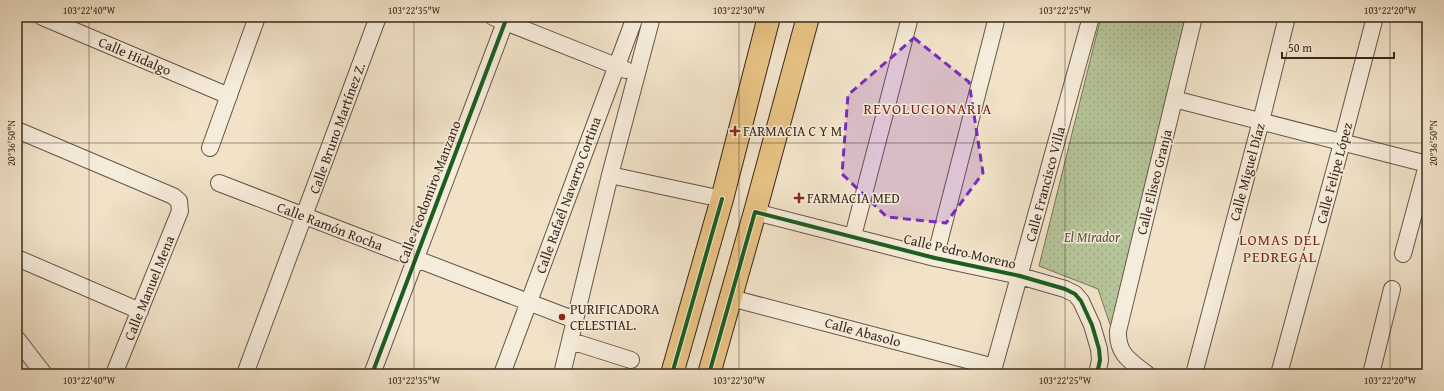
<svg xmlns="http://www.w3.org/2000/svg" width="1444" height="391" font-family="'Gentium Book Plus',serif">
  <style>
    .park { fill: url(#park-dots); stroke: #77765a }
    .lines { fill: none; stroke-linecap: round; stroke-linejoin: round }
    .street-casing { stroke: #665646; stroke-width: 18 }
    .primary-casing { stroke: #38281b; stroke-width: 24 }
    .street { stroke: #f6ecdb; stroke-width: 16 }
    .primary { stroke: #e8c184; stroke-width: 22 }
    .cycleway-casing { stroke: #f6ecdb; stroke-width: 6 }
    .cycleway { stroke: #1b5e20; stroke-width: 4 }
    .marked { fill: #7b2cbf; fill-opacity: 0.2; stroke: #7b2cbf; stroke-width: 3; stroke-dasharray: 8 5; stroke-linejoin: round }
    .ticks { fill: none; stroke: #38281b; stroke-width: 1; stroke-opacity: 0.45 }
    .poi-dot { fill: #8f2418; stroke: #f6ecdb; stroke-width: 1.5 }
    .labels { text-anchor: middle; stroke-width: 3; stroke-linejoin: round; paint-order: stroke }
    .street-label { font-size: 14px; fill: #38281b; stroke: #f6ecdb }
    .poi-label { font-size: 14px; fill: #38281b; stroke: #f6ecdb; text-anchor: start }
    .park-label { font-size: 14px; font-style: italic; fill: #584f3a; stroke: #f6ecdb }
    .neighbourhood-label { font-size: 15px; letter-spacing: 1px; fill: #7a1f14; stroke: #f6ecdb }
    .neatline { fill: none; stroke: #38281b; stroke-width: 1.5 }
    .ticks-label { font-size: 10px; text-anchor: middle; fill: #38281b }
  </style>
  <defs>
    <pattern id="park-dots" width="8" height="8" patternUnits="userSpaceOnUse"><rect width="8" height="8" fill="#b6c499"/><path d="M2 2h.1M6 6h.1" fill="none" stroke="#9da883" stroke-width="1.8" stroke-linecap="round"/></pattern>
  </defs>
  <rect width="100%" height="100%" fill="#f1e2c8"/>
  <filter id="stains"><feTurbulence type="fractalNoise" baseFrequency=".005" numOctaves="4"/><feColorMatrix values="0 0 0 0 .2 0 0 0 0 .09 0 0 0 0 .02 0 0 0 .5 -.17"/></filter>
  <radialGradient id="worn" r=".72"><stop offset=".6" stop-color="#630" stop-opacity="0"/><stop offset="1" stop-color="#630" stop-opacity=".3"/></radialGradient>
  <path class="park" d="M1101,17H1188L1114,336L1098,289L1039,266Z"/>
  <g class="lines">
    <g class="street-casing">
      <path id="street" d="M42,17L229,96
        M493,17L626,70
        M1174,99L1427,164
        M17,130L173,196L179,201L180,211L114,374
        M210,148L257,17
        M610,175L722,199
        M219,183L575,320
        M755,212L935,258L1020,276L1065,289L1075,294L1081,301L1092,325L1099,349L1100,360L1097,374
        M853,236L910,17
        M1403,254L1427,165
        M17,258L140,311
        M935,258L997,17
        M731,298L994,367
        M17,339L44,374
        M571,341L631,360
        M245,374L378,17
        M372,374L507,17
        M502,374L635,17
        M562,374L610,175L652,17
        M992,374L1091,17
        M1147,374C1130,361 1117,354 1118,331L1194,17
        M1194,374L1261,121L1287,17
        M1279,374L1342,143L1375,17
        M1371,374L1392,289"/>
    </g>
    <g class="primary-casing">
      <path id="primary" d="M672,374L722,199L769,17
        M709,374L755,212L808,17"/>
    </g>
    <use href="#street" class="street"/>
    <use href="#primary" class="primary"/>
    <g class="cycleway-casing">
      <path id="cycleway" d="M372,374L507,17
        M672,374L722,199
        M709,374L755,212L935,258L1020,276L1065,289L1075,294L1081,301L1092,325L1099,349L1100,360L1097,374"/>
    </g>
    <use href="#cycleway" class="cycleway"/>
  </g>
  <path class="marked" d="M914,38L969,82L983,173L946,223L887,217L842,174L848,95Z"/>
  <path class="ticks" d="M89,17V374M414,17V374M739,17V374M1065,17V374M1390,17V374M17,143H1427"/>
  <g class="poi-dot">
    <path d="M733 125h4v4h4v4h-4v4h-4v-4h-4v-4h4z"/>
    <path d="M797 192h4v4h4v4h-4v4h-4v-4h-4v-4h4z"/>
    <circle cx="562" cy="317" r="4"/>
  </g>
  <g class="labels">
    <g class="street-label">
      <text transform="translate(135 56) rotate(23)" y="5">Calle Hidalgo</text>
      <text transform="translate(337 128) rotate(-70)" y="5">Calle Bruno Martínez Z.</text>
      <text transform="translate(1247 172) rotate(-75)" y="5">Calle Miguel Díaz</text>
      <text transform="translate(1334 173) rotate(-75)" y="5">Calle Felipe López</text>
      <text transform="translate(1154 182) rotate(-76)" y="5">Calle Eliseo Granja</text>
      <text transform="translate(1045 184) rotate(-75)" y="5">Calle Francisco Villa</text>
      <text transform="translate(429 192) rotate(-69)" y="5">Calle Teodomiro Manzano</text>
      <text transform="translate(568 195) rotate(-70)" y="5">Calle Rafaél Navarro Cortina</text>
      <text transform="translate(330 226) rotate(21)" y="5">Calle Ramón Rocha</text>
      <text transform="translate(960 251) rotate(13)" y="5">Calle Pedro Moreno</text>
      <text transform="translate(149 288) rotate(-68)" y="5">Calle Manuel Mena</text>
      <text transform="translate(863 332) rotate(15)" y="5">Calle Abasolo</text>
    </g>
    <g class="poi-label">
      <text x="743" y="136">FARMACIA C Y M</text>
      <text x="807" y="203">FARMACIA MED</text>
      <text x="570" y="314">PURIFICADORA<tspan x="570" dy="16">CELESTIAL.</tspan></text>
    </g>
    <g class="park-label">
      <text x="1092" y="242">El Mirador</text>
    </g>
    <g class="neighbourhood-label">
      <text x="928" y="114">REVOLUCIONARIA</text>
      <text x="1280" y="245">LOMAS DEL<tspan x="1280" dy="17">PEDREGAL</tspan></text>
    </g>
  </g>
  <rect width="1444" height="391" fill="none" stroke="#f1e2c8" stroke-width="44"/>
  <path d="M1282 52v6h112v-6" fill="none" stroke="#38281b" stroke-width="2"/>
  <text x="1288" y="52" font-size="12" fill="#38281b" stroke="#f6ecdb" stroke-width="3" paint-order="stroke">50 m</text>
  <rect x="22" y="22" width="1400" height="347" class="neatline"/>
  <g class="ticks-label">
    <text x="89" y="14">103°22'40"W</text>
    <text x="414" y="14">103°22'35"W</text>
    <text x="739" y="14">103°22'30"W</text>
    <text x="1065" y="14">103°22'25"W</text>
    <text x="1390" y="14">103°22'20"W</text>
    <text transform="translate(11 143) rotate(-90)" y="4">20°36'50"N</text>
    <text transform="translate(1433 143) rotate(-90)" y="4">20°36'50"N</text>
    <text x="89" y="384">103°22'40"W</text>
    <text x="414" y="384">103°22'35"W</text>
    <text x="739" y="384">103°22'30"W</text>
    <text x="1065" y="384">103°22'25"W</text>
    <text x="1390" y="384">103°22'20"W</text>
  </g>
  <rect width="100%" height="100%" filter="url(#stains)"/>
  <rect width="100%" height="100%" fill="url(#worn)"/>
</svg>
